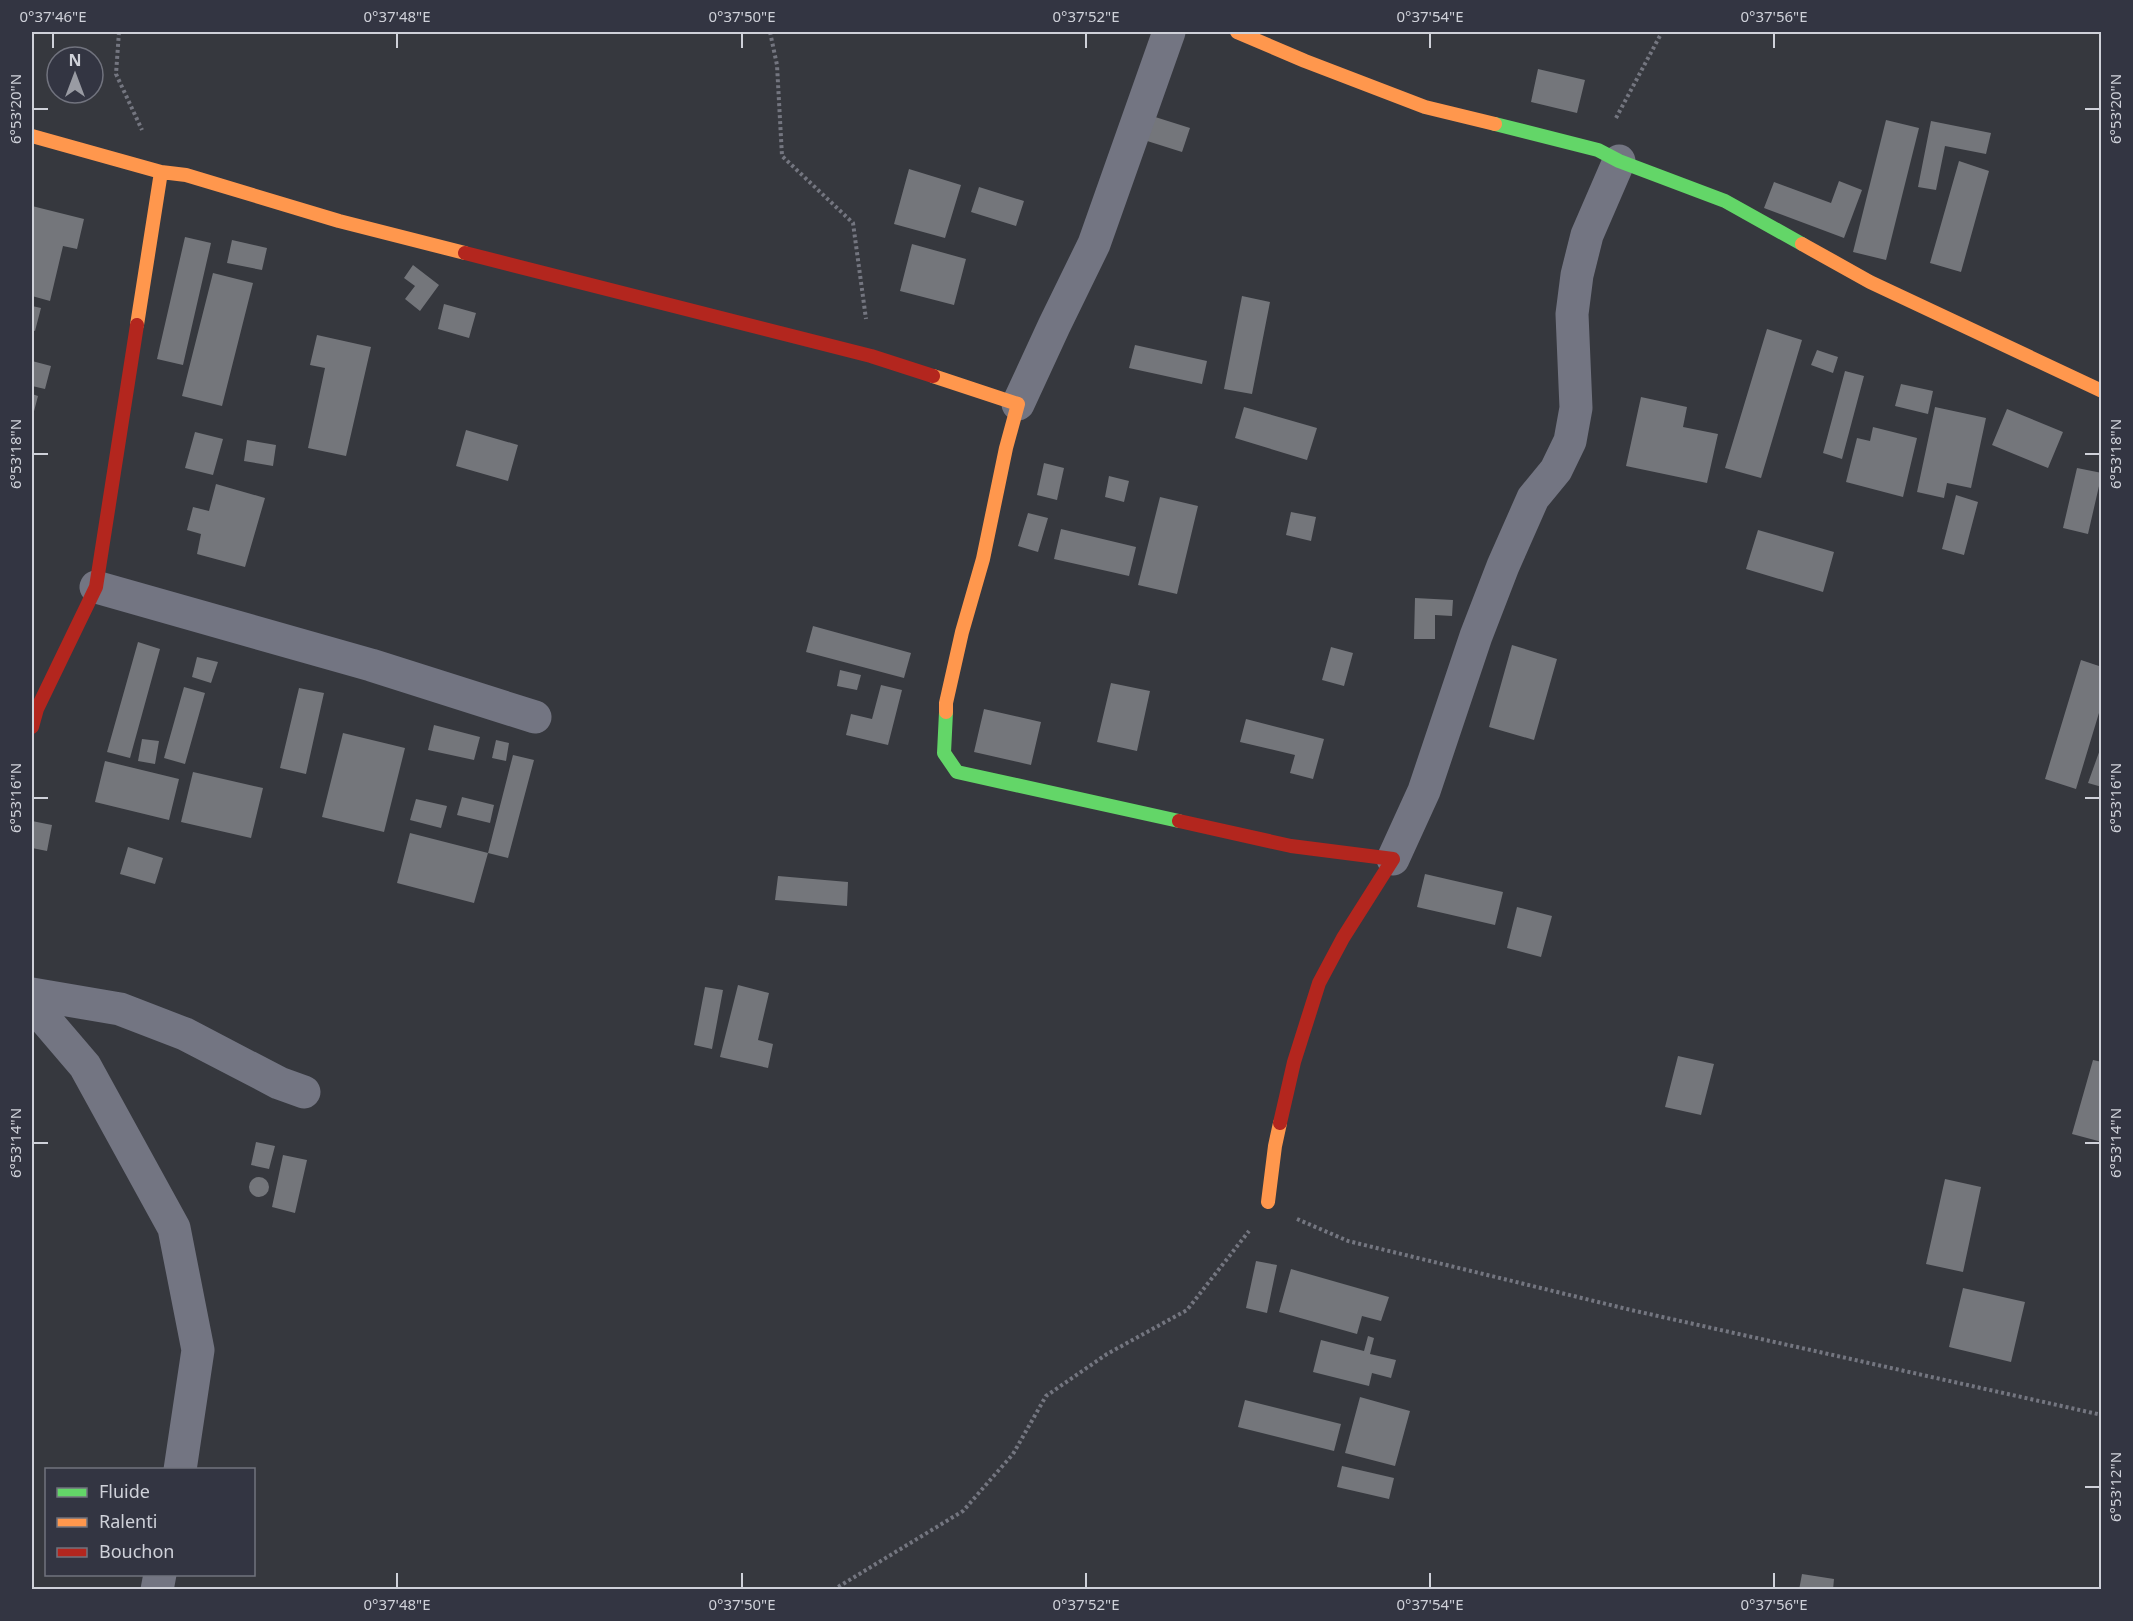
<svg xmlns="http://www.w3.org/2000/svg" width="2133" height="1621" font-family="'Noto Sans',sans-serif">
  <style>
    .building { fill: #74767b }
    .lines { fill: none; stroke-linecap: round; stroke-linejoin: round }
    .path { stroke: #747680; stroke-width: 4; stroke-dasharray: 3 3; stroke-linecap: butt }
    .street { stroke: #737582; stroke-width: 33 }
    .fast { stroke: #63d668; stroke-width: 14 }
    .slow { stroke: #ff974d; stroke-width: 14 }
    .jam { stroke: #b3261e; stroke-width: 14 }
    .ticks { fill: none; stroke: #cfd1d9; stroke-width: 2 }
    .neatline { fill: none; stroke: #cfd1d9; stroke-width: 2 }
    .ticks-label { font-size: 15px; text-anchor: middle; fill: #cfd1d9 }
  </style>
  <rect width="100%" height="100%" fill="#36383e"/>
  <path class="building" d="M1538,69L1585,80L1577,113L1531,102Z
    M1152,116L1190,128L1182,152L1144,140Z
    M1886,120L1919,128L1886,260L1853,252Z
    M1931,121L1991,133L1986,154L1945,146L1936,190L1918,187Z
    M1959,161L1989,171L1961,272L1930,263Z
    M909,169L961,185L945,238L894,224Z
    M1839,181L1862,190L1844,238L1764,208L1774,182L1831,203Z
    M979,187L1024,201L1016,226L971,212Z
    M32,206L84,219L77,249L63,246L50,301L32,296Z
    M185,237L211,243L183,365L157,359Z
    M232,240L267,248L262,270L227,263Z
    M912,244L966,259L954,305L900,291Z
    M413,265L439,285L420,311L405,299L415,286L404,278Z
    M213,273L253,283L222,406L182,396Z
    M1242,296L1270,302L1252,394L1224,389Z
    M444,304L476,313L469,338L438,329Z
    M32,306L41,308L35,331L32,330Z
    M1767,329L1802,340L1761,478L1725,468Z
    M317,335L371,347L346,456L308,448L325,368L310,365Z
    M1135,345L1207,361L1202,384L1129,368Z
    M1817,350L1838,357L1833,373L1811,365Z
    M32,361L51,366L45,389L32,386Z
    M1845,371L1864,376L1842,459L1823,453Z
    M1901,384L1933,391L1928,414L1895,406Z
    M32,394L38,396L32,419Z
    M1641,397L1687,407L1683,427L1718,434L1707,483L1626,466Z
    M1244,407L1317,428L1307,460L1235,438Z
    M1935,407L1986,418L1971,488L1947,483L1944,498L1917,492Z
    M2007,409L2063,432L2048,468L1992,445Z
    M1873,427L1917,438L1903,497L1846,482L1857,438L1870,441Z
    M466,430L518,445L508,481L456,466Z
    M195,432L223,439L213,475L185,468Z
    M247,440L276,445L273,466L244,461Z
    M1044,463L1064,468L1057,500L1037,495Z
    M2077,468L2102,473L2088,534L2063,528Z
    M1109,476L1129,481L1124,502L1105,497Z
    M216,484L265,498L245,567L197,554L201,534L187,530L193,507L209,511Z
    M1956,495L1978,502L1964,555L1942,549Z
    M1160,497L1198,506L1177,594L1138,585Z
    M1291,512L1316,517L1311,541L1286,535Z
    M1028,513L1048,518L1038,552L1018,546Z
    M1061,529L1136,547L1129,576L1054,559Z
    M1758,530L1834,552L1823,592L1746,569Z
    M1415,598L1453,600L1452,616L1435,615V639H1414Z
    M813,626L911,653L904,678L806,652Z
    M138,642L160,649L130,758L107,752Z
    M1512,645L1557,659L1534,740L1489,727Z
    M1331,647L1353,653L1344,686L1322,680Z
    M197,657L218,662L211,683L192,677Z
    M2081,660L2102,667V703L2076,789L2045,779Z
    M840,670L861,675L857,690L837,686Z
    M1111,683L1150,691L1137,751L1097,742Z
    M881,685L902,690L888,745L846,735L851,714L872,719Z
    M184,687L205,693L185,764L164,758Z
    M299,688L324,693L306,774L280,768Z
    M984,709L1041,722L1031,765L974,752Z
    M1246,719L1324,739L1313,779L1290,773L1295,755L1240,742Z
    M434,725L480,737L474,760L428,750Z
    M343,733L405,748L384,832L322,817Z
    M142,739L159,741L155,764L138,761Z
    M496,740L509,743L506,761L492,758Z
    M2102,744V787L2088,783Z
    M513,755L534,760L508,858L488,853Z
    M105,761L179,779L169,820L95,802Z
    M193,772L263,788L251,838L181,822Z
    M462,797L494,805L490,823L457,815Z
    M416,799L447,806L441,828L410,820Z
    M32,821L52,825L47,851L32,848Z
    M410,833L488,853L474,903L397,883Z
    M128,847L163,858L155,884L120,874Z
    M1425,874L1503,892L1495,925L1417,907Z
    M778,876L848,882L847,906L775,900Z
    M1517,907L1552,916L1541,957L1507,948Z
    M738,985L769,993L758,1040L773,1044L768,1068L720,1057Z
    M705,987L723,990L712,1049L694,1045Z
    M1678,1056L1714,1064L1701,1115L1665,1107Z
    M2093,1060L2102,1062V1142L2072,1134Z
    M256,1142L275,1146L269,1169L251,1165Z
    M283,1155L307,1160L295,1213L272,1207Z
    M249 1187a10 10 0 1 1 20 0a10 10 0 1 1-20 0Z
    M1945,1179L1981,1187L1963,1272L1926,1264Z
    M1256,1261L1277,1265L1267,1313L1246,1308Z
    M1291,1269L1389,1297L1381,1321L1362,1316L1357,1334L1279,1312Z
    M1963,1288L2025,1302L2011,1362L1949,1347Z
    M1368,1336L1374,1338L1370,1354L1396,1360L1391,1378L1372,1373L1369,1386L1313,1372L1321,1340L1364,1351Z
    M1360,1397L1410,1411L1395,1466L1345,1453Z
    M1245,1400L1341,1424L1334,1451L1238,1427Z
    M1342,1466L1394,1478L1389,1499L1337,1487Z
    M1802,1574L1834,1579L1833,1590H1799Z"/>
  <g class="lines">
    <path class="path" d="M119,32L116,74L142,130
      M770,32L777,65L782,156L853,223L866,319
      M1616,118L1662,32
      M1297,1219L1348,1241L1631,1310L2102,1415
      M833,1590L963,1511L1013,1454L1046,1396L1107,1354L1187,1310L1249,1231"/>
    <path class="street" d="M1018,404L1054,326L1094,244L1169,32
      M96,587L371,665L535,717
      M1393,859L1424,791L1476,636L1503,566L1533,498L1556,470L1570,441L1576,408L1572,314L1577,275L1587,235L1619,161
      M32,994L120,1009L185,1034L279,1083L304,1092
      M32,1004L85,1066L174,1228L198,1350L180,1470
      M157,1590L160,1574"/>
    <path class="fast" d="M1495,124L1598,150L1619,161L1725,201L1802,244
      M946,712L944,753L957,772L1179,821"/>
    <path class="slow" d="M1237,32L1305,61L1425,107L1495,124
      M32,136L161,172L186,175L339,221L465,253
      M1802,244L1870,282L2102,391
      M137,325L161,172
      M933,376L1018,404L1006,448L983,559L962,632L946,703V712
      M1268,1202L1275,1146L1280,1123"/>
    <path class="jam" d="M465,253L871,356L933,376
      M32,727L37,709L96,587L137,325
      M1179,821L1291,846L1393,859L1343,938L1319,983L1294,1062L1280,1123"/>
  </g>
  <path class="ticks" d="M53,33V48M397,33V48M742,33V48M1086,33V48M1430,33V48M1774,33V48M33,109H48M2085,109H2100M33,454H48M2085,454H2100M33,798H48M2085,798H2100M33,1143H48M2085,1143H2100M2085,1487H2100M397,1573V1588M742,1573V1588M1086,1573V1588M1430,1573V1588M1774,1573V1588"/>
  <rect width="2133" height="1621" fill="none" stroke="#333542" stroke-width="66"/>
  <rect x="45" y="1468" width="210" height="108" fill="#333542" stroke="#71737e" stroke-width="1.5"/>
  <rect x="57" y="1488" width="30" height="9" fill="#63d668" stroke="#71737e" stroke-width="1.5"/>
  <text x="99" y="1498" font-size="18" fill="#cfd1d9">Fluide</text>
  <rect x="57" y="1518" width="30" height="9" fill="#ff974d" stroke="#71737e" stroke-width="1.5"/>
  <text x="99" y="1528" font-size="18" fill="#cfd1d9">Ralenti</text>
  <rect x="57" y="1548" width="30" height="9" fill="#b3261e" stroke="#71737e" stroke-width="1.5"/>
  <text x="99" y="1558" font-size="18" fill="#cfd1d9">Bouchon</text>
  <g transform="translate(75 75)"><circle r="28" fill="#333542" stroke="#71737e" stroke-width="1.5"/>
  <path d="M0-4.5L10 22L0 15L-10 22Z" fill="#999ba3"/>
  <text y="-9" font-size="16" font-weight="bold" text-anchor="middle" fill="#cfd1d9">N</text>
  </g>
  <rect x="33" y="33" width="2067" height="1555" class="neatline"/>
  <g class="ticks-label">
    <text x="53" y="22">0°37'46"E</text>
    <text x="397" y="22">0°37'48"E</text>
    <text x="742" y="22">0°37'50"E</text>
    <text x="1086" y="22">0°37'52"E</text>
    <text x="1430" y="22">0°37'54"E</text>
    <text x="1774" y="22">0°37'56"E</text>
    <text transform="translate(16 109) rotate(-90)" y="5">6°53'20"N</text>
    <text transform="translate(2116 109) rotate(-90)" y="5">6°53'20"N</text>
    <text transform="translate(16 454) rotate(-90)" y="5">6°53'18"N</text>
    <text transform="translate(2116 454) rotate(-90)" y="5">6°53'18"N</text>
    <text transform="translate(16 798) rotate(-90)" y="5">6°53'16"N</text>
    <text transform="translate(2116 798) rotate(-90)" y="5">6°53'16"N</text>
    <text transform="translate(16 1143) rotate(-90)" y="5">6°53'14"N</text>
    <text transform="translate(2116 1143) rotate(-90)" y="5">6°53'14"N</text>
    <text transform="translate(2116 1487) rotate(-90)" y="5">6°53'12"N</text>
    <text x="397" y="1610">0°37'48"E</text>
    <text x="742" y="1610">0°37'50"E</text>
    <text x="1086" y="1610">0°37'52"E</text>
    <text x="1430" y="1610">0°37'54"E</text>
    <text x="1774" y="1610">0°37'56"E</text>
  </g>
</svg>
